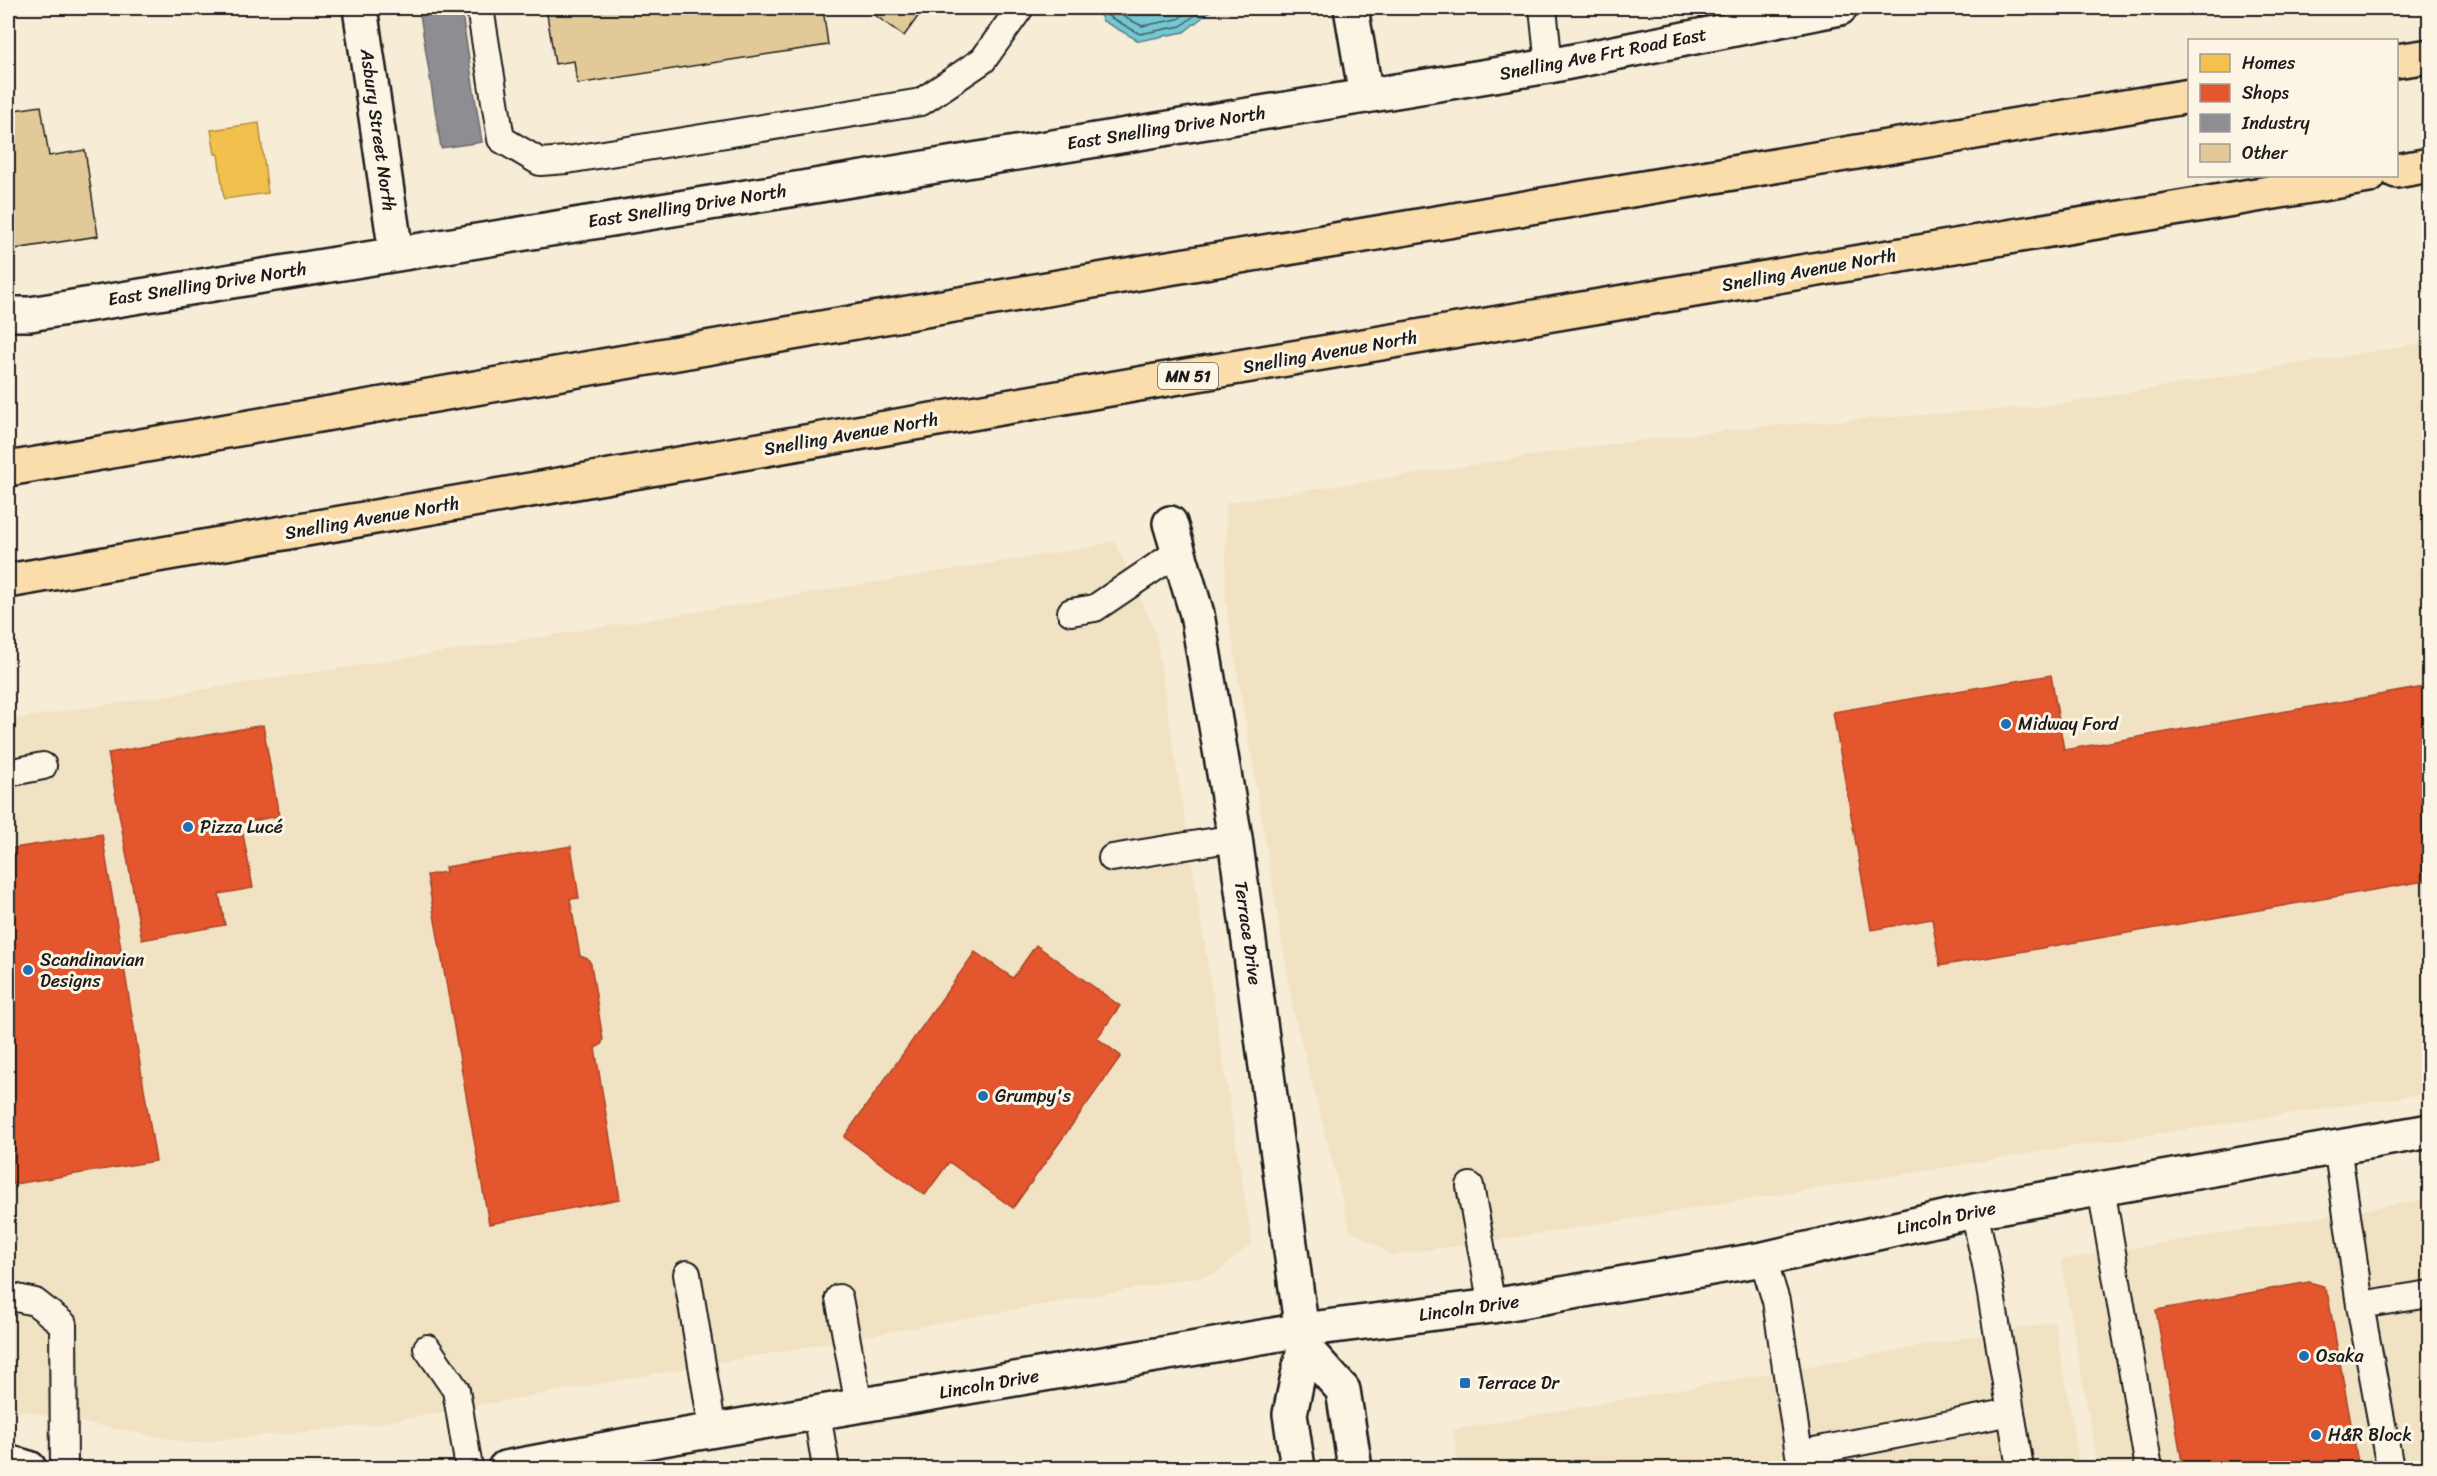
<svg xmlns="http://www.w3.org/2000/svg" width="2437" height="1476" font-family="Sriracha,sans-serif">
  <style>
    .built { fill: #f0e2c3 }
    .water { fill: #76c7d1; stroke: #528389; stroke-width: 1.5 }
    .homes { fill: #f2c14e; stroke: #b2903f; stroke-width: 1.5 }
    .shops { fill: #e4572e; stroke: #a84529; stroke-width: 1.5 }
    .industry { fill: #8d8d92; stroke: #6b6b6f; stroke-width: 1.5 }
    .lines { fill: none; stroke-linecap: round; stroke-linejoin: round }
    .shore { stroke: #406064; stroke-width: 1.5 }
    .building { fill: #e1c998; stroke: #1c1c1c; stroke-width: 1.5 }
    .service-casing { stroke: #1c1c1c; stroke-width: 30 }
    .minor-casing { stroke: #1c1c1c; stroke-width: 38 }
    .tertiary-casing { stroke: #1c1c1c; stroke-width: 38 }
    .trunk-casing { stroke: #1c1c1c; stroke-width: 38 }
    .service { stroke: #fcf5e5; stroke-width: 26 }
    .minor { stroke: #fcf5e5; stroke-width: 33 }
    .tertiary { stroke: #fcf5e5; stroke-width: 33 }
    .trunk { stroke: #faddab; stroke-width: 33 }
    .poi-dot { fill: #1f6fb2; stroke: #fcf5e5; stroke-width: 2 }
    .labels { text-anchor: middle; stroke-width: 6; stroke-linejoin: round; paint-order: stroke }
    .shield { fill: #fcf5e5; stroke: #5f5d58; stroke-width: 1.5 }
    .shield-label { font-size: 16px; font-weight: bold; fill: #1c1c1c }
    .street-label { font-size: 18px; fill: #1c1c1c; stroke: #fcf5e5 }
    .poi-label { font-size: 18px; fill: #1c1c1c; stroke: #fcf5e5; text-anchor: start }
  </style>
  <rect width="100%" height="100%" fill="#f7ecd6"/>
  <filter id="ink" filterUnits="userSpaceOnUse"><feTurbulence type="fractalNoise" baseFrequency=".0167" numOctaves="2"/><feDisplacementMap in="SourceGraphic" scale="12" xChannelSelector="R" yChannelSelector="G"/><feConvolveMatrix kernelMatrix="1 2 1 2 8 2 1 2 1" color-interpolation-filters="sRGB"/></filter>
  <g filter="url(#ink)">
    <path class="built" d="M2429,342V1093L2082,1145L1518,1237L1392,1255L1350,1230L1294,1014L1226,603V503L1602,445L1768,426L2048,406Z
      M1114,541L1155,631L1252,1243L1215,1274L362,1426L190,1443L8,1408V720L566,633L1091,547Z
      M2429,1199V1468H2098L2061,1260Z
      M2055,1322L2080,1468H1453L1459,1467L1453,1430Z"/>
    <path class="water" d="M1096,8H1214L1184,32L1139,41L1103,21Z"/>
    <path class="homes" d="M259,123L268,193L224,199L218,154H215L211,130Z"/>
    <path class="shops" d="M2051,675L2064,750L2430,686V880L1940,966L1932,919L1871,930L1833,712Z
      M263,725L279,816L241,823L253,888L219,894L225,925L142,940L108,753Z
      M102,834L156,1161L8,1185V849Z
      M571,846L579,898L570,899L580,956L588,959L591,964L603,1040L601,1045L595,1048L620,1199L489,1224L427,875L446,872L445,867Z
      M1036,945L1120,1006L1097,1038L1121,1056L1013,1208L949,1162L925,1195L844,1137L975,952L1013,978Z
      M2309,1282L2323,1286L2328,1296L2359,1468H2183L2156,1310Z"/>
    <path class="industry" d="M419,8H461L482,142L441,148Z"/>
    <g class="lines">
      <path class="shore" d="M1102,8L1108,16L1140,34L1181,26L1204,8
        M1111,8L1113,11L1142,26L1178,19L1192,8"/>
    </g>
    <path class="building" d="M546,8H825H823L828,45L577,84L574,61L555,64Z
      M865,8H924L904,36Z
      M41,106L49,156L85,150L98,236L8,250V111Z"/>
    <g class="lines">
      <g class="service-casing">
        <path id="service" d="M480,8L501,139L540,162L567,160L921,102L983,60L1020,8
          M1543,8L1549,66
          M1071,612L1095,608L1178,552
          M8,773L43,766
          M1112,858L1235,838
          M2337,1146L2360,1305
          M1470,1186L1492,1306
          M2101,1188L2149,1468
          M1763,1259L1776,1301L1799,1454L2011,1412L1986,1265L1974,1211
          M687,1274L713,1431
          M8,1296L35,1302L63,1324L64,1468
          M839,1298L859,1406
          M427,1348L456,1390L469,1468
          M2011,1412L2020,1468
          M817,1413L826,1468
          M2390,1468L2360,1305L2430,1294"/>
      </g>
      <g class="minor-casing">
        <path id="minor" d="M360,8L396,253
          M1351,8L1366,96
          M1170,523L1197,614L1235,838L1304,1347"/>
      </g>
      <g class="tertiary-casing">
        <path id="tertiary" d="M8,314H30L1549,66L1840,8
          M1304,1347L1343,1390L1355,1468
          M8,1462L29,1468
          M505,1468L633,1444L1302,1330L1492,1306L1763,1259L1974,1211L2430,1131
          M1298,1468L1290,1414L1304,1347"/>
      </g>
      <g class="trunk-casing">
        <path id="trunk" d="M2396,61L2430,56
          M2396,171L2430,165
          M8,469L1139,273L2190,96
          M8,581L1156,381L2369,176"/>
      </g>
      <use href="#service" class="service"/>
      <use href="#minor" class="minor"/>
      <use href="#tertiary" class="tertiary"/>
      <use href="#trunk" class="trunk"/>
    </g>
  </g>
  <g class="poi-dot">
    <circle cx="2006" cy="724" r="6"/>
    <circle cx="188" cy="827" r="6"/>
    <circle cx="28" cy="970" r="6"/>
    <circle cx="983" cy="1096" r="6"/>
    <circle cx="2304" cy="1356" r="6"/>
    <rect x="1459" y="1377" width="12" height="12" rx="3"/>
    <circle cx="2316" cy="1435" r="6"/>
  </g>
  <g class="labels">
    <rect class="shield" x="1158" y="363" width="60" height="26" rx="4.5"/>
    <g class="shield-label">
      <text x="1188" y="382">MN 51</text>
    </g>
    <g class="street-label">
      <text transform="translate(1603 54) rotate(-11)" y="6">Snelling Ave Frt Road East</text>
      <text transform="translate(1166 128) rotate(-9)" y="6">East Snelling Drive North</text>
      <text transform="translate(378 130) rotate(82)" y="6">Asbury Street North</text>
      <text transform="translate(687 206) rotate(-9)" y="6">East Snelling Drive North</text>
      <text transform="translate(1809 270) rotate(-10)" y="6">Snelling Avenue North</text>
      <text transform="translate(207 284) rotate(-9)" y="6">East Snelling Drive North</text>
      <text transform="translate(1330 352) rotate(-10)" y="6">Snelling Avenue North</text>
      <text transform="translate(851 434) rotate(-10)" y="6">Snelling Avenue North</text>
      <text transform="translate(372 518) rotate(-10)" y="6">Snelling Avenue North</text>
      <text transform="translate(1248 933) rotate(82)" y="6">Terrace Drive</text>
      <text transform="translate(1946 1218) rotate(-12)" y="6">Lincoln Drive</text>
      <text transform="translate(1469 1308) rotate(-8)" y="6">Lincoln Drive</text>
      <text transform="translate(989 1384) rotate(-10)" y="6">Lincoln Drive</text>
    </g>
    <g class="poi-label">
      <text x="2018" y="730">Midway Ford</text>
      <text x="200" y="833">Pizza Lucé</text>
      <text x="40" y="966">Scandinavian<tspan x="40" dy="21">Designs</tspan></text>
      <text x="995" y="1102">Grumpy's</text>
      <text x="2316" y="1362">Osaka</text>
      <text x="1477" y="1389">Terrace Dr</text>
      <text x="2328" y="1441">H&amp;R Block</text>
    </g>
  </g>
  <rect width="2437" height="1476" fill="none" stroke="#fcf5e5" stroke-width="30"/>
  <rect x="15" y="15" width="2407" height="1446" fill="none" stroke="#1c1c1c" stroke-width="2" filter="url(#ink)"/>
  <rect x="2188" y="39" width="210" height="138" fill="#fcf5e5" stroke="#a29e95" stroke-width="1.5"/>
  <rect x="2200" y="54" width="30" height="18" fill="#f2c14e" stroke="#a29e95" stroke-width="1.5"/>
  <text x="2242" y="69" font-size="18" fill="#1c1c1c">Homes</text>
  <rect x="2200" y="84" width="30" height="18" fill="#e4572e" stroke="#a29e95" stroke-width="1.5"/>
  <text x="2242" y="99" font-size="18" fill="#1c1c1c">Shops</text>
  <rect x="2200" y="114" width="30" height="18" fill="#8d8d92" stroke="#a29e95" stroke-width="1.5"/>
  <text x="2242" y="129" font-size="18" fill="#1c1c1c">Industry</text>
  <rect x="2200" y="144" width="30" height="18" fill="#e1c998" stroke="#a29e95" stroke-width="1.5"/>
  <text x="2242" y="159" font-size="18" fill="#1c1c1c">Other</text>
</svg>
